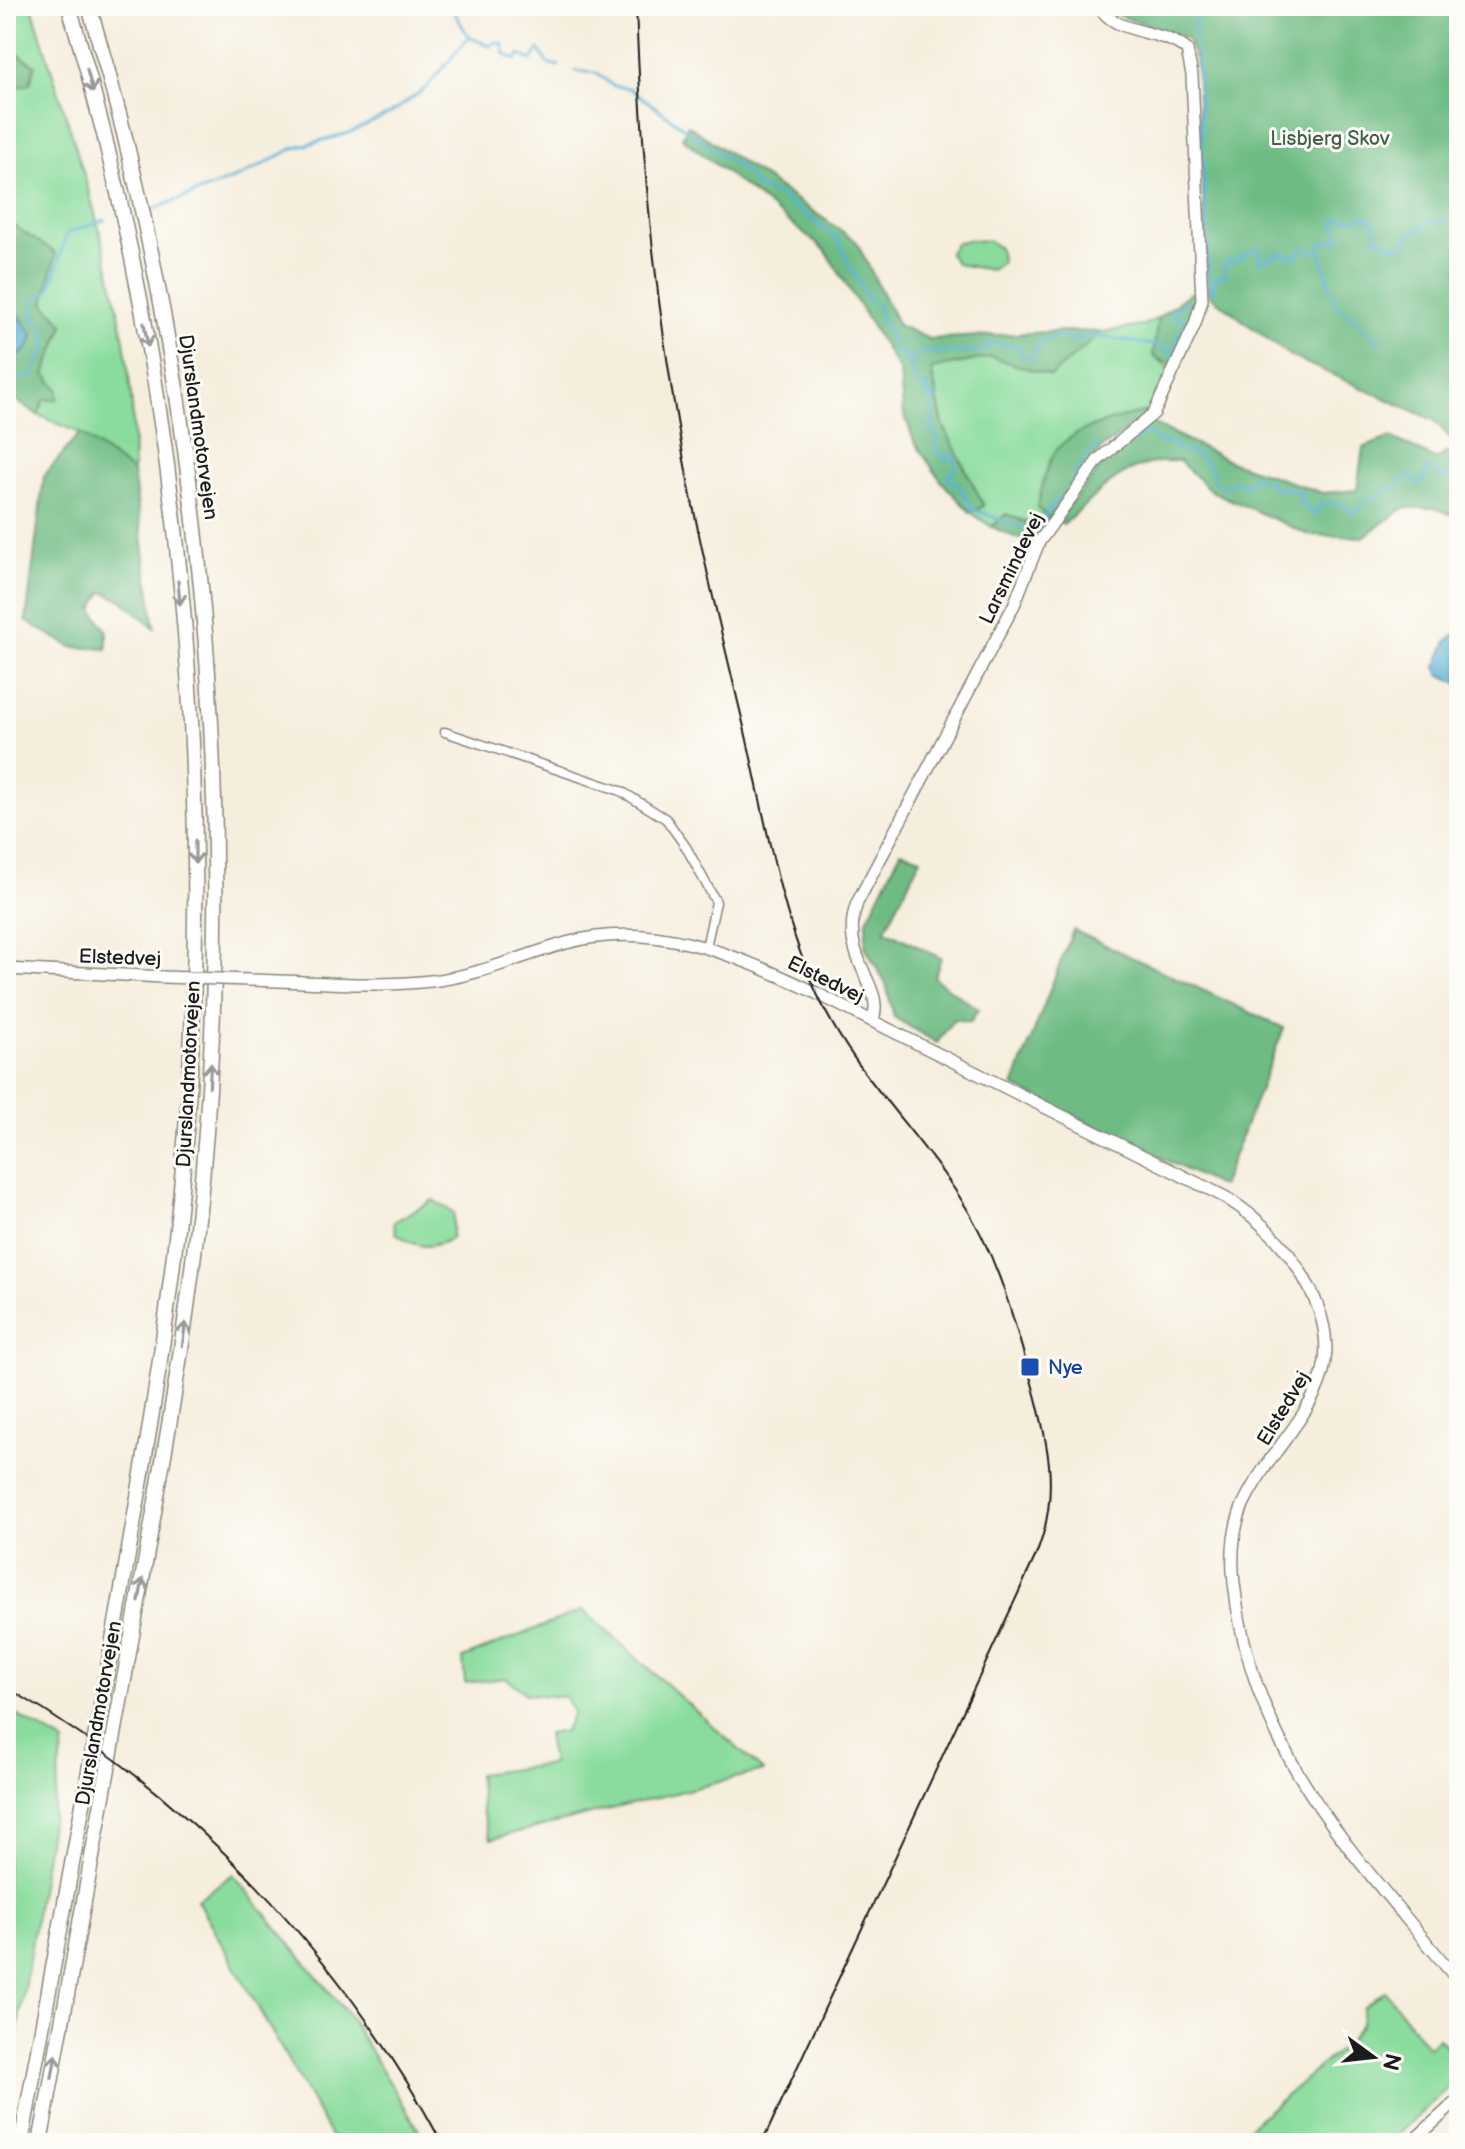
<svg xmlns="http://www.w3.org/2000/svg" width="1465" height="2149" font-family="'Balsamiq Sans',sans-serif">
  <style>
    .green { fill: #89dc9d; stroke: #527c5c; stroke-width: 2 }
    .forest { fill: #6ebc84; stroke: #456c50; stroke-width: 2 }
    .water { fill: #58b0d5; stroke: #3a6678; stroke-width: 2 }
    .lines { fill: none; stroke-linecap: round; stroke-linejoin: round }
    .stream { stroke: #58b0d5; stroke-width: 3 }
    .street-casing { stroke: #89857c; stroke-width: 11 }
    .secondary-casing { stroke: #89857c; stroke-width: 14 }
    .highway-casing { stroke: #89857c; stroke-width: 17 }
    .street { stroke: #fff; stroke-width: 8 }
    .secondary { stroke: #fff; stroke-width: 11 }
    .highway { stroke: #fff; stroke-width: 14 }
    .tram { stroke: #1c1c1c; stroke-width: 2 }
    .secondary-bridge-casing { stroke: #89857c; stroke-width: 14; stroke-linecap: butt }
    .secondary-bridge { stroke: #fff; stroke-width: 11 }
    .oneway { stroke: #999 }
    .transit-dot { fill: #1a4fb4; stroke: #fdfcf7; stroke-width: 3 }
    .labels { text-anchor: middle; stroke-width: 6; stroke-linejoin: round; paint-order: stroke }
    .park-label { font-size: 20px; fill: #425f49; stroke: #fdfcf7 }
    .street-label { font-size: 20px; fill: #1c1c1c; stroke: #fdfcf7 }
    .transit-label { font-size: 20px; fill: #164399; stroke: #fdfcf7; text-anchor: start }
  </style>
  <rect width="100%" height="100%" fill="#fdfcf7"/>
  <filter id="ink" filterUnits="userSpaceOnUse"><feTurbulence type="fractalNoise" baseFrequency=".0125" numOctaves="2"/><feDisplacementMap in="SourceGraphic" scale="16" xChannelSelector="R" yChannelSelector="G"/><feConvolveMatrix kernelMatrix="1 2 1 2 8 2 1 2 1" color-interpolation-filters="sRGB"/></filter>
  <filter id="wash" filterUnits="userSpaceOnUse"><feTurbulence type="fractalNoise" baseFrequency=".006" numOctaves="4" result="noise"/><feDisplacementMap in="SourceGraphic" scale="32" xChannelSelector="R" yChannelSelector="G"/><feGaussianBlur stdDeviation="1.8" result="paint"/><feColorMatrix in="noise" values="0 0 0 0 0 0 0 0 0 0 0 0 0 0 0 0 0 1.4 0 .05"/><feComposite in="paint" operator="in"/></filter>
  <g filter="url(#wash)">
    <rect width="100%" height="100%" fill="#f6eedd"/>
    <path class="green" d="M6,6H32C74,148 141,324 133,472L80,433L38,415L44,400L58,389L45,374L64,325L44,303L14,227L6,243V84L12,88L35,65L6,46Z
      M967,240L989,241L999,248L1002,262L991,270L957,264L949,254L955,243Z
      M1158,318L1153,356L1170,369L1150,410L1075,434L1037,508L1049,518L1042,529L1006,514L992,527L970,512L984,506L943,425L931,369L991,357L1051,376L1102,332L1142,326Z
      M433,1200L454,1213L451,1239C427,1250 416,1248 396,1233L394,1222Z
      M583,1610L763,1771L491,1839L482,1811L478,1774L552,1764L547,1734L565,1731L573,1712L565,1697L526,1694L506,1678L465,1683L463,1658Z
      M6,1709L64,1742L6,2101Z
      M233,1874L347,2013L427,2143H335L197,1900Z
      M1385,1991L1428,2047L1438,2038L1459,2061V2077L1389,2143H1231L1348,2042L1361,2024L1363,2008Z"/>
    <path class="forest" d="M1109,6H1459V448L1434,420L1290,356L1208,294L1196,61L1186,38L1114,14Z
      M6,47L35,65L30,84L12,88L6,84Z
      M688,125L856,241L898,325L929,339L1066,331L1102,332L1051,376L991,357L931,369L943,425L984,506L970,512L942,482L914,441L903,411L900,372L825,250L682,138Z
      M14,226L56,253L44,303L64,324L45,374L58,389V399L44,400L38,415L6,394V243Z
      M1190,293L1199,297L1179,353L1170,365L1153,356L1158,318Z
      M1150,410L1137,424L1103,447L1049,518L1037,508C1041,493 1044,474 1051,459C1066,426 1119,420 1150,410Z
      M1152,423L1232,462L1323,493L1357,490L1363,448L1391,437L1437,460L1446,452L1459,462V517L1435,508H1404L1363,537L1309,535L1211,491L1179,461C1123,460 1103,490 1063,525L1057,520L1116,448Z
      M80,433L133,472L155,628L122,600L103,592L93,609L107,631V649L71,647L26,621L44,476Z
      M1006,514L1042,529L1034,546L992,527Z
      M901,851L921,858L885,930L941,958L934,978L978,1009L971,1022L954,1019L937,1043L894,1017L886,984L865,947L867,920Z
      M1073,930L1284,1028L1221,1187L1013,1086Z"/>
    <path class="water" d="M6,308L19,315L33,335C31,349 20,359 6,357Z
      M1459,631V684L1439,674L1436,667L1447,641Z"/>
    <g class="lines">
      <path class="stream" d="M456,6L454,12L469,37
        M1195,6L1196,44
        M1197,51L1210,288L1214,292
        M575,71L597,73L613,86L629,88L748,174L755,186L780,196L839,240C842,255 860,284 869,301L878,305C880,327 895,336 895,350L900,355L906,353L919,387L928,386L927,397L934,396L932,430L939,439L935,448L946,461L951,453L956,460V468L946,479L959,484L972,509L1039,534
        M154,209L241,176L294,148L349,133L391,113L426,88L469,37L490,46L496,42L503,44L505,54L516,60L520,55L532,60L539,49L547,63L559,66
        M1320,249L1331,288
        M1214,292V279L1225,275L1223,266L1228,260L1234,262L1256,248L1261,251L1258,255L1260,261L1284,252L1288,257L1298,256L1299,250L1305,247L1312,254L1326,241L1337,242L1341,231L1333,226L1337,220L1368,217L1375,224L1377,240L1382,239L1392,246L1406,245L1407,236L1421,229L1427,221H1459
        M1333,295L1336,304L1382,343
        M908,364L923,349L929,354L936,350L940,353L986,350L989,343L1020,346V355L1033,358L1039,342L1058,336L1081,340L1087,335L1161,346L1171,354L1186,320L1174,317L1175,308L1196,301
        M6,389L21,377L36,374L38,361L47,348L42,326L33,318L35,301L50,290L67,233L105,220
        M1117,452L1143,434L1151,435L1161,443H1176L1177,451C1197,448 1211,463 1215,482L1225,488L1236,481L1248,486L1253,477L1270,481L1275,490L1284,488L1302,493L1305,500L1297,501L1314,515L1321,502L1339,503L1354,513L1368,499L1380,497L1387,487L1399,489L1408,475L1421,485L1428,468L1443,478L1452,471L1459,477
        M1036,532L1052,506L1071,487L1075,474L1090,452L1099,447"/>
    </g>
  </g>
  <g filter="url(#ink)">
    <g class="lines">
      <g class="street-casing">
        <path id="street" d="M445,732L621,791L666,819L686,847L716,902L706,947"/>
      </g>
      <g class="secondary-casing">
        <path id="secondary" d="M6,969L163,977
          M249,980C309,981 372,988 431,981C478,976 521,956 566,943C651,919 735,954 810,990L1225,1197C1263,1221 1290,1249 1310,1289C1360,1387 1280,1426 1243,1505C1233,1529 1231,1557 1234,1583C1253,1758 1355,1853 1459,1982
          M872,1021C888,988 837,958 857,903L1014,605L1039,542L1098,460L1154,413L1195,324L1202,300L1192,75L1187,50C1162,28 1116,36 1099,6
          M1411,2143L1459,2099"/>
      </g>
      <g class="highway-casing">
        <path id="highway" d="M21,2143C52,1975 82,1808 113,1640C140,1487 168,1334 182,1178C218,787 181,383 69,6
          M40,2143C71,1972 103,1801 133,1630C160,1480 188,1330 202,1179C238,791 201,379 89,6"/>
      </g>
      <use href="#street" class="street"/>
      <use href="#secondary" class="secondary"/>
      <use href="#highway" class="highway"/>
      <path class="tram" d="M636,6C641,151 654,295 680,438C697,535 721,631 744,727C765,816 779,912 818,996C853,1072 914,1127 959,1196C998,1255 1014,1320 1033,1387C1049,1446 1060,1496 1036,1555L762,2143
        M6,1687C192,1796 340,1953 442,2143"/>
      <g class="secondary-bridge-casing">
        <path id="secondary-bridge" d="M163,977L249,980"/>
      </g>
      <use href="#secondary-bridge" class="secondary-bridge"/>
    </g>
    <defs><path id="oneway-shaft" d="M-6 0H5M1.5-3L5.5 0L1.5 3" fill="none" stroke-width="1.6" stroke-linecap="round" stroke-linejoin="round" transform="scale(2)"/></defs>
    <g class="oneway">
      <use href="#oneway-shaft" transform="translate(90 81) rotate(75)"/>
      <use href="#oneway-shaft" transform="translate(146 335) rotate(80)"/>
      <use href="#oneway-shaft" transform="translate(179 593) rotate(85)"/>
      <use href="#oneway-shaft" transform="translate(195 852) rotate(90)"/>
      <use href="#oneway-shaft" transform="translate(210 1075) rotate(-87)"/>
      <use href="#oneway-shaft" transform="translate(184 1334) rotate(-82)"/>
      <use href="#oneway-shaft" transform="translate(141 1590) rotate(-80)"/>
      <use href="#oneway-shaft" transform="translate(54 2066) rotate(-80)"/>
    </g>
  </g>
  <rect class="transit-dot" x="1020" y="1357" width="20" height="20" rx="4"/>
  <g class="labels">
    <g class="park-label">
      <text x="1330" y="145">Lisbjerg Skov</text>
    </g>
    <g class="street-label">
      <text transform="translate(199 427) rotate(82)" y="7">Djurslandmotorvejen</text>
      <text transform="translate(1011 568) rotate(-64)" y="7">Larsmindevej</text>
      <text transform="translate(120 957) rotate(2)" y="7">Elstedvej</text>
      <text transform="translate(826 979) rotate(26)" y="7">Elstedvej</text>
      <text transform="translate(188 1074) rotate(-87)" y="7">Djurslandmotorvejen</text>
      <text transform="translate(1283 1408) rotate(-59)" y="7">Elstedvej</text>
      <text transform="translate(98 1713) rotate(-80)" y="7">Djurslandmotorvejen</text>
    </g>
    <g class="transit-label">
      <text x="1048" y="1374">Nye</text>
    </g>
  </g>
  <rect width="1465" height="2149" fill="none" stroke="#fdfcf7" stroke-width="32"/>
  <g transform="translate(1373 2057) rotate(105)" stroke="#fdfcf7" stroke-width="6" paint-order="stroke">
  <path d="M0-6L14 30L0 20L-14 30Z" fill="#1c1c1c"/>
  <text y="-12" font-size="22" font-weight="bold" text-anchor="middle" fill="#1c1c1c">N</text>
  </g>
</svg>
